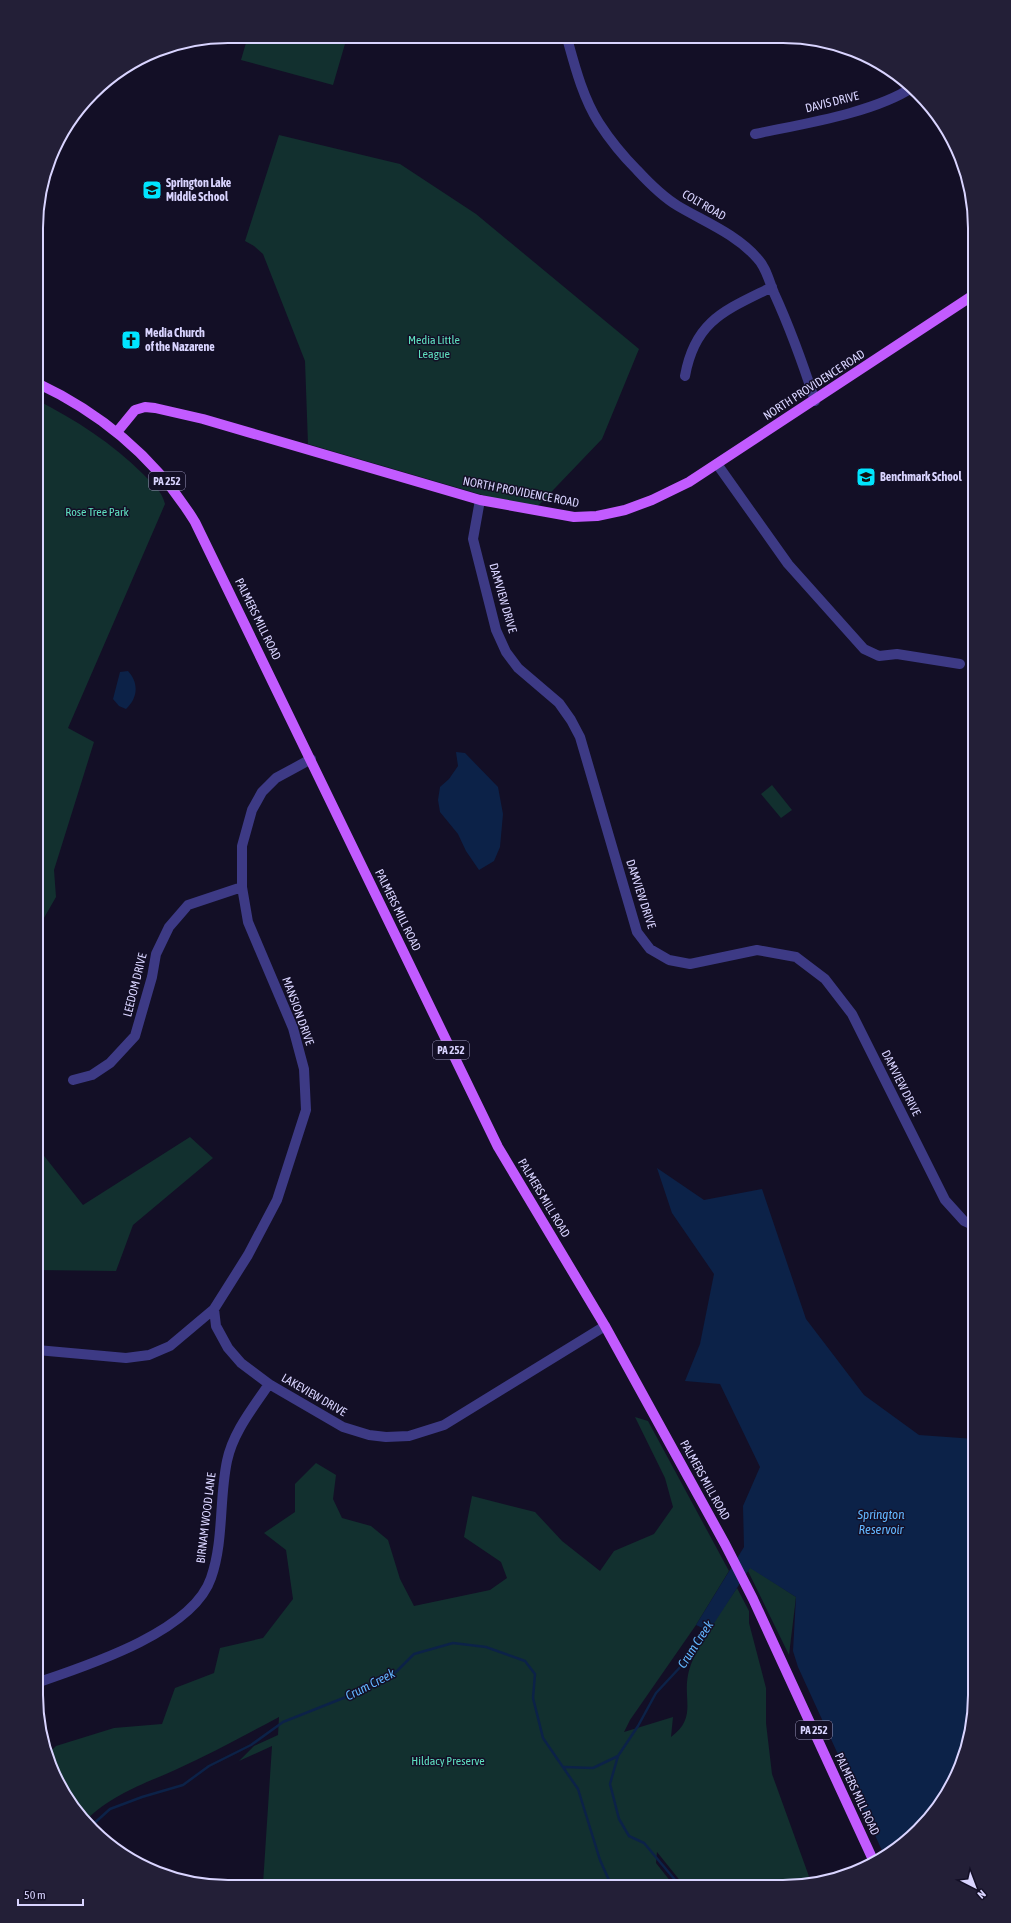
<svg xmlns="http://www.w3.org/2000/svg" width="1011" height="1923" font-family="'Asap Condensed',sans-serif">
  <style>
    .green { fill: #12302f }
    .water { fill: #0c2248 }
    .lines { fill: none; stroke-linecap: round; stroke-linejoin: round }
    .stream { stroke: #0c2248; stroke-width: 2.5 }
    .minor { stroke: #3d3a85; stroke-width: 10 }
    .major { stroke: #c25bff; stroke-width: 10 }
    .labels { text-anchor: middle; stroke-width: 3; stroke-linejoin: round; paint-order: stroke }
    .shield { fill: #130f26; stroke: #9e99be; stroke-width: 1 }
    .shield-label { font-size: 11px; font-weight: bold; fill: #d9d4ff }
    .street-label { font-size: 12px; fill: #d9d4ff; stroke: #130f26 }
    .poi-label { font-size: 12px; font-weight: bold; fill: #d9d4ff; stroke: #130f26; text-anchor: start }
    .park-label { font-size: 12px; fill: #5fe0c0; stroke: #130f26 }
    .water-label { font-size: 13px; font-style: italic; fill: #62b6ff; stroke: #130f26 }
    .rim { fill: none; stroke: #d9d4ff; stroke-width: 2 }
  </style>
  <rect width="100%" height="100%" fill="#130f26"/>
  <path class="green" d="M248,36L347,37L333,85L241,60Z
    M279,135L400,164L476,214L639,349L602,439L534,510L308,444L305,361L263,254L254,246L245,241Z
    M38,242L42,263L38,280Z
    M37,400C76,420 112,443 143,474C153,484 162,491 165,504L68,728L94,742L54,870L56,897L37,930Z
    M772,785L792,810L781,818L761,794Z
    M190,1137L213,1158L133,1225L116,1271L36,1270L37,1147L83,1205Z
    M635,1417L648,1421L729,1571L696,1625L630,1720L624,1732L673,1717L671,1737C697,1718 683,1700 688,1675C693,1649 722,1610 737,1588L749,1611V1623L766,1688V1723L772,1774L811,1882L783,1887L761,1885L690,1887L682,1883L657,1852L656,1863L675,1887L261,1885L263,1884L272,1746L239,1761L254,1746L278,1735L279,1717C245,1735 211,1754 175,1770C141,1785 113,1794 85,1821L68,1802L46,1756L56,1746L114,1728L162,1724L175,1688L214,1673L220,1648L263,1638L293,1599L286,1550L264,1533L295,1512V1484L316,1463L336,1475L333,1499L342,1518L371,1526L388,1540L400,1579L414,1606L490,1590L507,1578L501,1562L464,1537L472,1496L535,1512L562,1541L600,1571L614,1551L654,1534L673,1507L665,1478Z
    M750,1567L796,1597L789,1655L748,1571Z"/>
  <path class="water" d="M128,671C139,683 138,698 126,709L119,706L113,699L120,672Z
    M456,752L465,753L498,787L503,814L500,847L494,861L479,870L466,851L458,834L440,812L438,800L440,787L449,779L458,766Z
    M657,1168L704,1200L762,1189L806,1319L864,1395L919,1435L975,1439V1708L960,1768L935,1812L885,1857L798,1667L793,1651L796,1597L750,1568L709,1631L696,1625L744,1547L743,1506L760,1467L720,1384L685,1381L700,1344L714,1274L672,1213Z"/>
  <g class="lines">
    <path class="stream" d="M618,1756L610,1784L619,1819L629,1836L644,1843L681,1887
      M564,1767L593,1768L618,1756L638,1726L656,1693L684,1663L705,1626
      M90,1827L110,1809L142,1797L183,1785L209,1766L251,1745L283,1722L351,1695L396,1672L414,1654L453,1643L486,1647L525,1661L535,1674L533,1698L543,1738L578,1789L600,1860L612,1887"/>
    <path class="minor" d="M567,38C575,67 583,98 599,123C610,140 623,156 637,170C649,183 663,197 678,206C705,222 736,234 757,258C766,267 769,281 774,293C790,328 803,364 815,401
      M755,134C802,124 874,113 913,87
      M685,376C695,320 726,310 772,287
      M717,464L788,564L864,649L879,656L897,654L960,664
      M480,500L473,539L496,630L506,652L518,668L559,703L571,720L580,737L637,932L650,949L669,960L690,964L757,950L796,957L825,979L852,1014L945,1200L964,1221L975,1226
      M73,1080L92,1075L110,1063L135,1036L152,977L156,954L169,927L188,905L242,887
      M214,1309L248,1255L277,1200L306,1110L304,1069L293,1028L248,922L242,887V846L252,810L262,792L276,778L311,759
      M37,1350L126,1358L149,1355L170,1346L214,1309L216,1326L228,1348L241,1363L269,1384L343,1427L369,1435L386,1437L409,1436L444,1425L605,1326
      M36,1683C86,1666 193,1632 211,1578C224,1541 219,1499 227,1461C233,1432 253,1408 269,1384"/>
    <path class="major" d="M37,383C103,414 157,460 195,522L498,1147L605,1326L725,1544L753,1599L874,1862
      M117,432L135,410L145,407L155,408L203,419L480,500L574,517L597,516L625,510L652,500L689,482L975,294"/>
  </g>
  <defs>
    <g id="school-square" transform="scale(1)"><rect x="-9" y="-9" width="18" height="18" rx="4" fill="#00e5ff" stroke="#130f26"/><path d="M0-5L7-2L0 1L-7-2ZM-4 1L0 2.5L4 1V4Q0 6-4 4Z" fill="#111"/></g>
    <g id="church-square" transform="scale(1)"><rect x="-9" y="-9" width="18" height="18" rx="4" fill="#00e5ff" stroke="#130f26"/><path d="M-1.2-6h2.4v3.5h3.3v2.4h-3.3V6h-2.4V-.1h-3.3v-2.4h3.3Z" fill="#111"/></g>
  </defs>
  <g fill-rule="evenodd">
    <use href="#school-square" x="152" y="190"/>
    <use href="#church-square" x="131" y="340"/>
    <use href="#school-square" x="866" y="477"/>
  </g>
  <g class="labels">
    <g class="shield">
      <rect x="149" y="472" width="36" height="18" rx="3"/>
      <rect x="433" y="1041" width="36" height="18" rx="3"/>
      <rect x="796" y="1721" width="36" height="18" rx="3"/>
    </g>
    <g class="shield-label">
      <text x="167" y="485">PA 252</text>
      <text x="451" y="1054">PA 252</text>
      <text x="814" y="1734">PA 252</text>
    </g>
    <g class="street-label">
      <text transform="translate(832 102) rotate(-14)" y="4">DAVIS DRIVE</text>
      <text transform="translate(704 205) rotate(30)" y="4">COLT ROAD</text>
      <text transform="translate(814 385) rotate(-33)" y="4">NORTH PROVIDENCE ROAD</text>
      <text transform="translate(521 492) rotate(11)" y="4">NORTH PROVIDENCE ROAD</text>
      <text transform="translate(503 598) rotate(74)" y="4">DAMVIEW DRIVE</text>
      <text transform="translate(258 619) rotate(64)" y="4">PALMERS MILL ROAD</text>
      <text transform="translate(641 894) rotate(72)" y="4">DAMVIEW DRIVE</text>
      <text transform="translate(398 910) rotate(64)" y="4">PALMERS MILL ROAD</text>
      <text transform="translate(135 985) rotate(-76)" y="4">LEEDOM DRIVE</text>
      <text transform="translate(298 1011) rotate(70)" y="4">MANSION DRIVE</text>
      <text transform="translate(901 1083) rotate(63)" y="4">DAMVIEW DRIVE</text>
      <text transform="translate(544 1198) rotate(59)" y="4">PALMERS MILL ROAD</text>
      <text transform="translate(314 1395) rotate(30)" y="4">LAKEVIEW DRIVE</text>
      <text transform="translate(705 1480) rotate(61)" y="4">PALMERS MILL ROAD</text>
      <text transform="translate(206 1518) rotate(-83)" y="4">BIRNAM WOOD LANE</text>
      <text transform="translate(857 1794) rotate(65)" y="4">PALMERS MILL ROAD</text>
    </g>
    <g class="poi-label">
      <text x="166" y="187">Springton Lake<tspan x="166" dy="14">Middle School</tspan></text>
      <text x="145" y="337">Media Church<tspan x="145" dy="14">of the Nazarene</tspan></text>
      <text x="880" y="481">Benchmark School</text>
    </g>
    <g class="park-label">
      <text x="434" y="344">Media Little<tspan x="434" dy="14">League</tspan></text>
      <text x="97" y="516">Rose Tree Park</text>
      <text x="448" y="1765">Hildacy Preserve</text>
    </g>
    <g class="water-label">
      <text x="881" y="1519">Springton<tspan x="881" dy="15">Reservoir</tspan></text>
      <text transform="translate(695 1644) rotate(-57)" y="5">Crum Creek</text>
      <text transform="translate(370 1684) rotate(-27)" y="5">Crum Creek</text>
    </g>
  </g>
  <path d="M0 0H1011V1923H0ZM228 43H783A185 185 0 0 1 968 228V1695A185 185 0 0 1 783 1880H228A185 185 0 0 1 43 1695V228A185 185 0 0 1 228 43Z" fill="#231f37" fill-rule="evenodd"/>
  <path class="rim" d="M228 43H783A185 185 0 0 1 968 228V1695A185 185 0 0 1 783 1880H228A185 185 0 0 1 43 1695V228A185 185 0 0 1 228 43Z"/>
  <g transform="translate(975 1887) rotate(138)" stroke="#130f26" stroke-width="3" paint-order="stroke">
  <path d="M0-3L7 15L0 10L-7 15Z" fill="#d9d4ff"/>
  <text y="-6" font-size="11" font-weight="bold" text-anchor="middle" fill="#d9d4ff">N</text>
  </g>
  <path d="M18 1899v6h65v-6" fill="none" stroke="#d9d4ff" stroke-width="2"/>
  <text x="24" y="1899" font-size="12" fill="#d9d4ff" stroke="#130f26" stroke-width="3" paint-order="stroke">50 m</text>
</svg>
